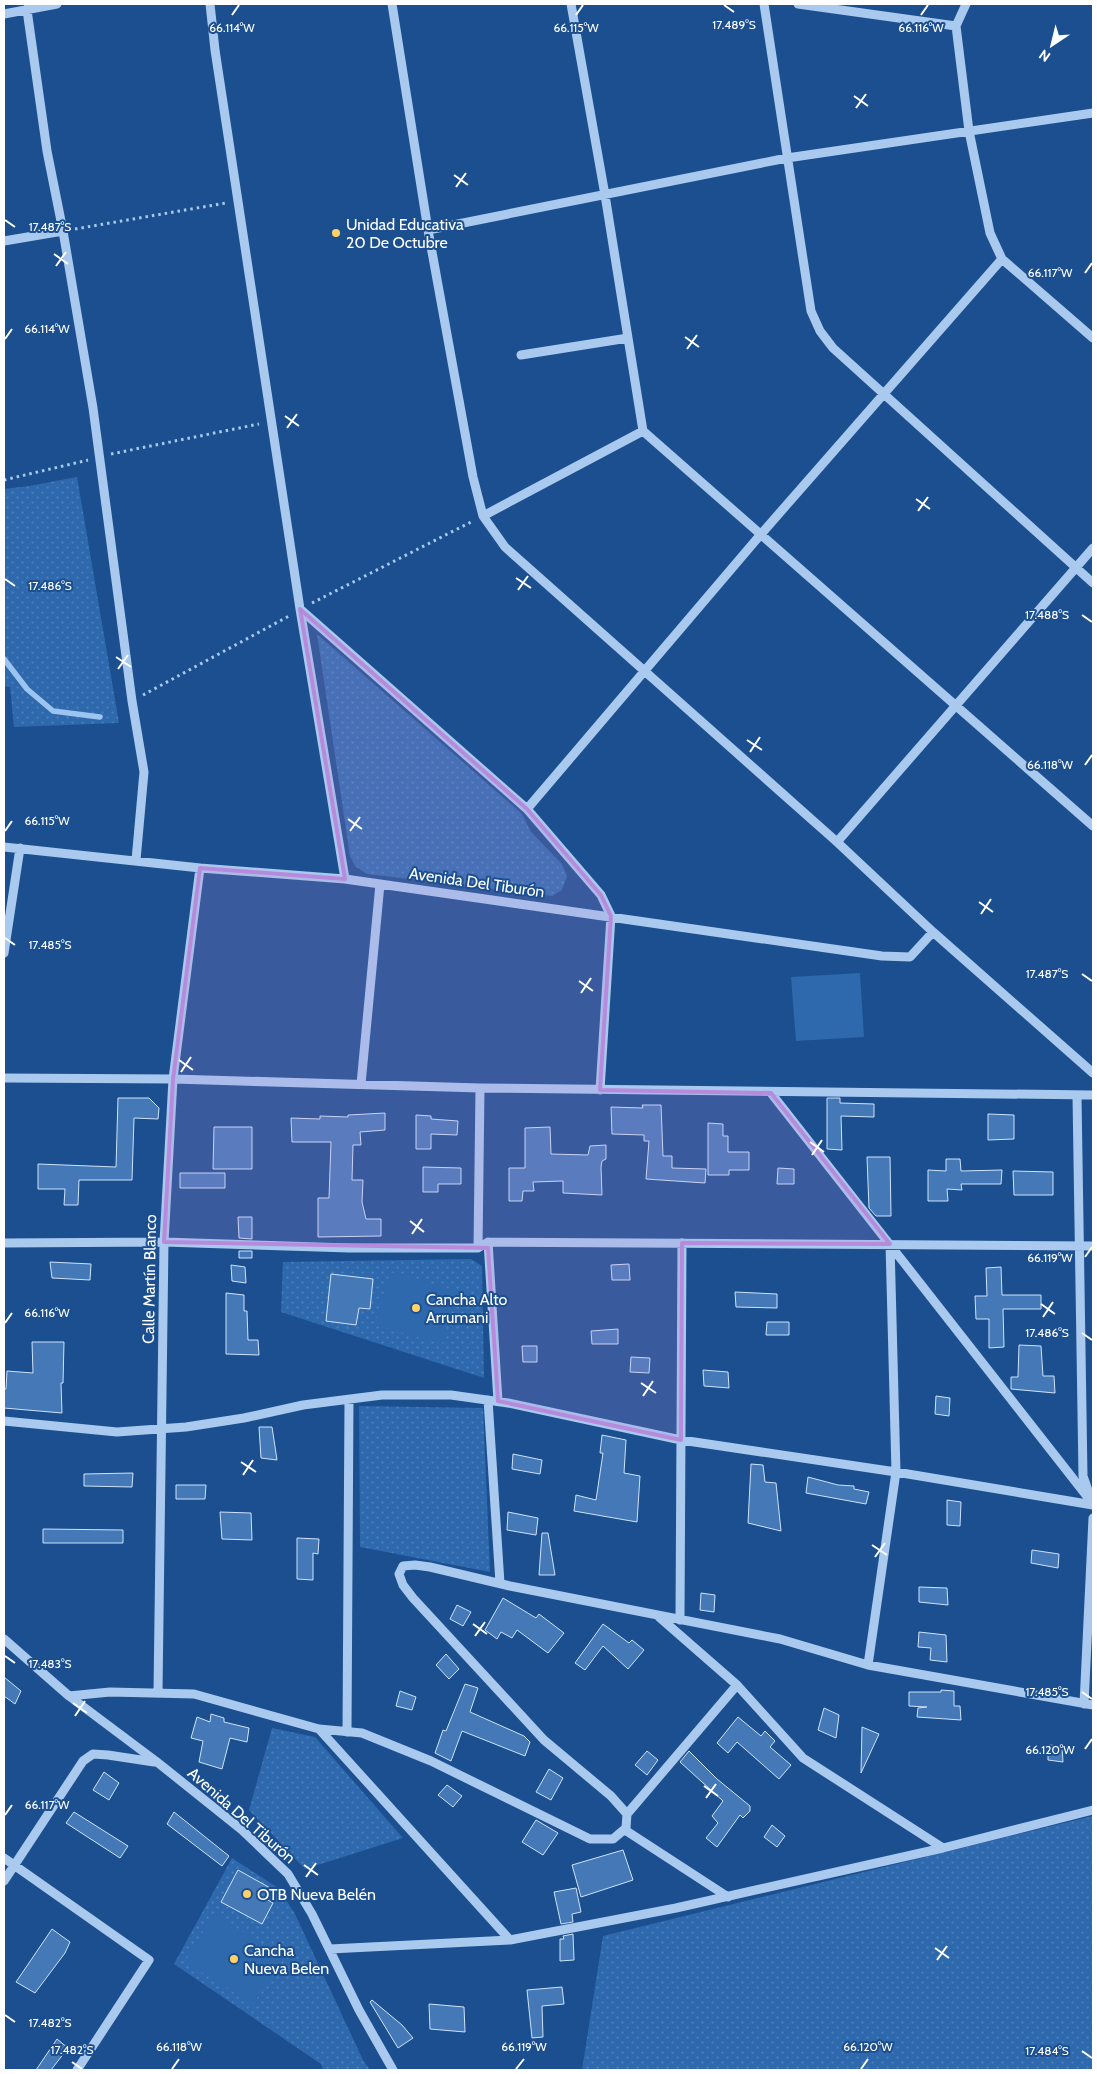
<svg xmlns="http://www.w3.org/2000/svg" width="1097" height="2074" font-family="Cabin,sans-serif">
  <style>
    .grass { fill: url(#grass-dots) }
    .garden { fill: #2e69ad }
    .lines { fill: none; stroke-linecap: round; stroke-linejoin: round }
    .stream { stroke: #9cc4f0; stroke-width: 5.5 }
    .building { fill: #4478b7; stroke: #cfe3fa }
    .path { stroke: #a9c9ee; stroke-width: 3; stroke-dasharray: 2.5 4; stroke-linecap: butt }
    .minor { stroke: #a9c9ee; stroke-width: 9 }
    .marked { fill: #b68bdc; fill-opacity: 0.2; stroke: #b68bdc; stroke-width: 4; stroke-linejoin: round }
    .ticks { fill: none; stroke: #fff; stroke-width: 2 }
    .poi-dot { fill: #ffd166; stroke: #1b4f8f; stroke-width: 2 }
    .labels { text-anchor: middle; stroke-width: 4; stroke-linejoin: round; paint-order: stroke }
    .poi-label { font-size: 16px; fill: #fff; stroke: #1b4f8f; text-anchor: start }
    .street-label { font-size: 16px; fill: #fff; stroke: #1b4f8f }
    .ticks-label { font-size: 12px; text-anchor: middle; fill: #fff; stroke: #1b4f8f; stroke-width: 4; stroke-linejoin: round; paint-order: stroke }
  </style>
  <defs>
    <pattern id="grass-dots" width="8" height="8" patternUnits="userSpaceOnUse" patternTransform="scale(1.25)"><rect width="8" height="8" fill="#2e69ad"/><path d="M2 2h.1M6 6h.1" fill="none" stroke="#4d80b9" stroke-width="1.8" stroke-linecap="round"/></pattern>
  </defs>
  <rect width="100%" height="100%" fill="#1b4f8f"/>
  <path class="grass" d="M77,477L119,723L14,727L10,687L4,686V489L29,486Z
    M317,634L522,814L531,832L562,864L567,876L562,890L552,896L367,874L355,866L350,856Z
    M471,1259L482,1266L484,1378L281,1312L283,1262Z
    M359,1406L483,1408L490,1572L360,1547Z
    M272,1728L315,1737L403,1838L305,1869L249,1810Z
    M1093,1816V2070H582L603,1936Z
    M232,1858L278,1888L294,1912L363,2060L370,2070H323L321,2064L174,1964Z"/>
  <path class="garden" d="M860,973L864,1037L796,1041L791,977Z
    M390,1272L457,1291L442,1344L375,1325Z
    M214,1914L283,1957L253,2004L185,1962Z"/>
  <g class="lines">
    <path class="stream" d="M4,659L27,689L53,711L100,717"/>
  </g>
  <path class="building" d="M118,1098H149L159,1108L158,1119L134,1118L132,1180H79L78,1205H64L65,1189H38V1164L116,1167Z
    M827,1098H840V1103L874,1104V1117L841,1116L842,1150L827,1149Z
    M642,1105H661L663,1156H672V1168L706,1169L705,1183L646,1179L649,1141H644V1135L612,1134L611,1107L643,1108Z
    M385,1113V1130L360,1132L361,1145H353L352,1180H363L362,1202L366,1219H381V1236L318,1237V1198H329L331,1142H292L291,1118L320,1119V1116L348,1117V1115Z
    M988,1114L1014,1115V1139L988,1140Z
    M416,1115L431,1116V1119L458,1121L457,1135L431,1134V1149H416Z
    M708,1123L723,1124V1136H728V1152H749V1170H729V1175H708Z
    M214,1127H252V1169H213Z
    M550,1127L551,1154L588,1155L590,1146L606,1145V1159L602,1161L601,1167L602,1195L563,1193V1181L533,1182L534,1191H523L522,1201H509V1168H525V1128Z
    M867,1157H890L891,1216H876L869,1208Z
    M946,1159H960L961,1171L1002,1170L1001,1184H961L962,1190L947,1189L948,1201H928V1170L946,1171Z
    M423,1167L461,1168V1184H438V1192H423Z
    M778,1168L794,1169V1184H777Z
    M1013,1171L1053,1172V1195H1014Z
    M180,1173H225V1188H180Z
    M238,1217H252V1239L239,1238Z
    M239,1251H252V1258H239Z
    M50,1262L91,1264L90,1280L52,1278Z
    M629,1264L630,1280H612L611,1265Z
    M231,1265L245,1267L246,1283L232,1281Z
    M1001,1267L1002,1295H1041V1309H1003L1004,1347L989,1348V1319H976L975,1296H987L986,1268Z
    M331,1274L373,1279L370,1309L359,1308L356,1325L326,1321Z
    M735,1292L777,1294V1308L736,1307Z
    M226,1293L244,1295V1311H247L248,1340H258L259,1355L226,1354Z
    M767,1322H789V1335H766Z
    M618,1329V1344H592L591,1331Z
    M32,1342H64L63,1383H61L62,1413L4,1408V1389H6L7,1371L33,1373Z
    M1019,1345L1041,1346L1043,1376H1054L1055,1393L1011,1389V1377H1018Z
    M522,1346H537V1362H523Z
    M631,1357L650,1358L649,1373L630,1372Z
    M703,1370L728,1372L729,1388L704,1386Z
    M936,1396L950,1398L949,1416L935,1414Z
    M259,1427H272L277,1460L261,1458Z
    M602,1435L626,1440L624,1473L640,1476L637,1522L574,1511L576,1495L596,1500L603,1453H600Z
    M513,1454L542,1460L540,1474L512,1469Z
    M751,1464L763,1465L765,1482L776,1483L781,1531L748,1523Z
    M133,1473L132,1487L84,1486V1474Z
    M808,1477L838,1485L854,1486V1489L869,1492L866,1504L806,1493Z
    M176,1485H206L205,1499H176Z
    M947,1500L961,1502L960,1526L947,1525Z
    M220,1512L251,1513L252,1540L222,1539Z
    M508,1512L538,1518L536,1535L507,1530Z
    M43,1529L123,1530V1543H43Z
    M542,1533H548L555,1575H539Z
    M297,1538L319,1539L318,1554L313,1553V1580L297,1579Z
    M1032,1550L1059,1554L1058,1568L1031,1563Z
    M919,1587L947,1588L948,1605L919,1602Z
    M701,1593L715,1595L714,1612L700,1610Z
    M503,1598L536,1618L539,1614L564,1633L548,1653L517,1630L512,1638L501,1632L497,1639L485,1630Z
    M457,1605L471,1612L463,1626L450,1619Z
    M603,1624L629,1643L632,1640L644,1650L628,1669L603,1646L585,1670L575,1663Z
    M919,1632L946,1635L947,1662L930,1660L931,1648L918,1647Z
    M446,1654L459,1669L449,1679L436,1665Z
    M4,1677L21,1691L15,1704L4,1696Z
    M465,1684L478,1688L470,1712L524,1736L530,1742L525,1756L462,1731L451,1761L435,1753L443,1730L446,1731Z
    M941,1690L954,1691V1706H960L961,1720L917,1717L918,1708L927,1707L909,1706V1692H941Z
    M400,1691L416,1697L412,1710L396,1706Z
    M824,1708L839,1715L836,1738L818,1730Z
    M211,1714L224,1718V1722L249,1728L247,1742L230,1738L222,1769L199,1762L203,1741L191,1738L197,1717L210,1722Z
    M738,1717L761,1736L765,1731L775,1741L770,1747L791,1765L779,1779L737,1742L728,1753L717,1743Z
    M862,1727L879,1734L861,1773Z
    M1048,1745L1062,1746L1063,1762L1048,1760Z
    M647,1751L658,1760L647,1775L635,1765Z
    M689,1751L717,1779L750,1806V1811L743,1818L740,1815L717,1847L706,1838L718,1823L712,1816L723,1801L680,1762Z
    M549,1769L563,1778L551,1800L536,1792Z
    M104,1772L119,1783L109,1800L93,1790Z
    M447,1785L462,1796L453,1807L438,1795Z
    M74,1812L128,1846L120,1858L66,1823Z
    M174,1812L229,1856L222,1866L167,1824Z
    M536,1820L558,1833L543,1855L522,1842Z
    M772,1825L785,1836L777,1847L764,1837Z
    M623,1850L633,1880L581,1897L572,1865Z
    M238,1870L272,1889L266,1899L273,1903L262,1924L221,1902Z
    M576,1888L581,1912L572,1914L573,1922L561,1924L554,1892Z
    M52,1929L70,1942L65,1953L35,1993L16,1982Z
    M573,1934L574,1960L560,1961V1939H564L563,1936Z
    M562,1987L564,2004L542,2006L543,2037L532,2038L527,1990Z
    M372,2000L402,2025L413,2038L398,2048L370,2002Z
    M429,2004L464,2007L465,2032L430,2029Z
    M57,2039L68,2048L51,2070H36Z"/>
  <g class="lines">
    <path class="path" d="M75,229L226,203
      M111,454L259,424
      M4,480L88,460
      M312,603L473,521
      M143,695L289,616"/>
    <path class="minor" d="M29,4L27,10L47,151L63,231L93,408L132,701L144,772L136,860
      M210,4L215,50L300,609L345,879
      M392,4L428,230L473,477L483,516L505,547L837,842
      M571,4L605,195L643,431L1093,826
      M764,4L811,311L820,331L833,348L1093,583
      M798,4L956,26
      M966,4L956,26L969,131L990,233L1002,259L1093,338
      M4,14L57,4
      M428,230L787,158L1093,113
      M4,241L63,231
      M521,355L628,338
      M483,516L643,431
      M1093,548L837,842L933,932L1093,1073
      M300,609L527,809L601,895L611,916L600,1090
      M527,809L762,533L1002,259
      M4,847L200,868L345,879L882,956L910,957L933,932
      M4,953L20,848
      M4,1078L173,1079L480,1088L1093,1095
      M361,1084L380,884
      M771,1093L1093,1504
      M1077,1096L1083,1476L1090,1496
      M488,1242L498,1401
      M4,1243L164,1242L349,1248H478L488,1242L1093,1246
      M478,1248L480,1088
      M488,1400L500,1583
      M4,1421L117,1432L186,1427L244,1418L303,1405L382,1395H451L508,1403L681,1440L896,1472L1093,1505
      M658,1616L737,1685L803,1758L943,1848
      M680,1620L682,1243
      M4,1639L69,1696L157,1762L242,1830L288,1874L312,1914L359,2010L393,2070
      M868,1665L896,1472L890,1244
      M158,1692L164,1242L173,1079L200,868
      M69,1696L110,1692L194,1694L319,1729L362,1733L431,1761L590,1839H613L626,1828L627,1814L611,1796L544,1740L413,1598L403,1585L399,1574L403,1566L415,1565L430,1567L510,1586L780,1639L868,1665L1093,1705
      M1084,1704L1093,1518
      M319,1729L510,1940
      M347,1732L349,1400
      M627,1814L737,1685
      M625,1830L728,1897
      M4,1858L149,1960L77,2070
      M4,1881L83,1761L93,1754L108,1755L154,1762
      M330,1949L510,1940L676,1908L943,1848L1093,1810"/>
  </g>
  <path class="marked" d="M300,609L527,809L601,895L611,916L600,1090L771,1093L890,1244L682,1243L681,1440L498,1401L488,1248L164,1242L173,1079L200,868L345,879Z"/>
  <path class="ticks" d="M724,5L734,12M232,15L239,5M576,15L583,5M921,15L928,5M854,96L868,106M856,108L866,94M454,175L468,185M456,187L466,173M5,220L15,227M54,254L68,264M56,266L66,252M1085,273L1092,263M685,337L699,347M5,339L12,329M687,349L697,335M285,416L299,426M287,428L297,414M916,499L930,509M918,511L928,497M516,578L531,588M5,579L15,586M518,590L528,576M1082,615L1092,622M116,657L131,667M118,669L128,655M747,740L762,750M750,752L760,737M1085,765L1092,755M348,819L362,829M5,831L12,821M350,831L360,817M979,902L993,912M981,914L991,899M5,938L15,945M1082,974L1092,981M579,981L593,991M581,993L591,978M179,1060L193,1070M181,1072L191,1057M810,1142L824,1152M812,1155L822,1140M410,1221L424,1232M412,1234L422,1219M1085,1257L1092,1247M1041,1304L1055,1314M1043,1317L1053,1302M5,1323L12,1313M1082,1333L1092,1340M641,1383L656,1393M643,1396L653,1381M241,1462L256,1472M243,1475L253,1460M872,1545L887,1555M875,1557L885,1543M473,1624L487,1634M475,1636L485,1622M5,1656L15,1663M1082,1692L1092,1699M73,1703L87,1713M75,1716L85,1701M1085,1749L1092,1739M704,1786L718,1796M706,1798L716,1784M5,1815L12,1805M304,1865L318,1875M306,1877L316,1863M935,1948L949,1958M937,1960L947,1946M5,2015L15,2022M1082,2051L1092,2058M72,2062L82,2069M172,2069L179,2059M516,2069L524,2059M861,2069L868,2059"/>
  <g class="poi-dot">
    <circle cx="336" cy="233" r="5"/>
    <circle cx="416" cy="1308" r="5"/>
    <circle cx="247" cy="1894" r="5"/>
    <circle cx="234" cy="1959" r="5"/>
  </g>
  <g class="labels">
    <g class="poi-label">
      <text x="346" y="230">Unidad Educativa<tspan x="346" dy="18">20 De Octubre</tspan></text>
      <text x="426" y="1305">Cancha Alto<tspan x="426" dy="18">Arrumani</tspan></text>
      <text x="257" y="1900">OTB Nueva Belén</text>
      <text x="244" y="1956">Cancha<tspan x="244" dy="18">Nueva Belen</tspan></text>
    </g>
    <g class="street-label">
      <text transform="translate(477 882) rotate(8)" y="6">Avenida Del Tiburón</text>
      <text transform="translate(149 1279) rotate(-89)" y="6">Calle Martín Blanco</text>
      <text transform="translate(242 1815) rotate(41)" y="6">Avenida Del Tiburón</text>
    </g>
  </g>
  <g class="ticks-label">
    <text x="734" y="29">17.489°S</text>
    <text x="232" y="32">66.114°W</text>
    <text x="576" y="32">66.115°W</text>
    <text x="921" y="32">66.116°W</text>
    <text x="50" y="231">17.487°S</text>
    <text x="1050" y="277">66.117°W</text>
    <text x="47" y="333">66.114°W</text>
    <text x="50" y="590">17.486°S</text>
    <text x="1047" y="619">17.488°S</text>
    <text x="1050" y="769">66.118°W</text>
    <text x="47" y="825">66.115°W</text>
    <text x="50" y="949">17.485°S</text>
    <text x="1047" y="978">17.487°S</text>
    <text x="1050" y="1262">66.119°W</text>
    <text x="47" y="1317">66.116°W</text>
    <text x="1047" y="1337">17.486°S</text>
    <text x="50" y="1668">17.483°S</text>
    <text x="1047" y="1696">17.485°S</text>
    <text x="1050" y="1754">66.120°W</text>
    <text x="47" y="1809">66.117°W</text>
    <text x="50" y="2027">17.482°S</text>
    <text x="179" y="2051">66.118°W</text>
    <text x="524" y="2051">66.119°W</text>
    <text x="868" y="2051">66.120°W</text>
    <text x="72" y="2054">17.482°S</text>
    <text x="1047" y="2055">17.484°S</text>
  </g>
  <rect width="1097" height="2074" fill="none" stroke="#ffffff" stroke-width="10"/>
  <g transform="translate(1052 45) rotate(215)" stroke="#1b4f8f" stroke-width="4" paint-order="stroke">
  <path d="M0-4L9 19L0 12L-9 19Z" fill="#ffffff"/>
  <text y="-8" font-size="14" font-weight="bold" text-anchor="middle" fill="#ffffff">N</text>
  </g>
</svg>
